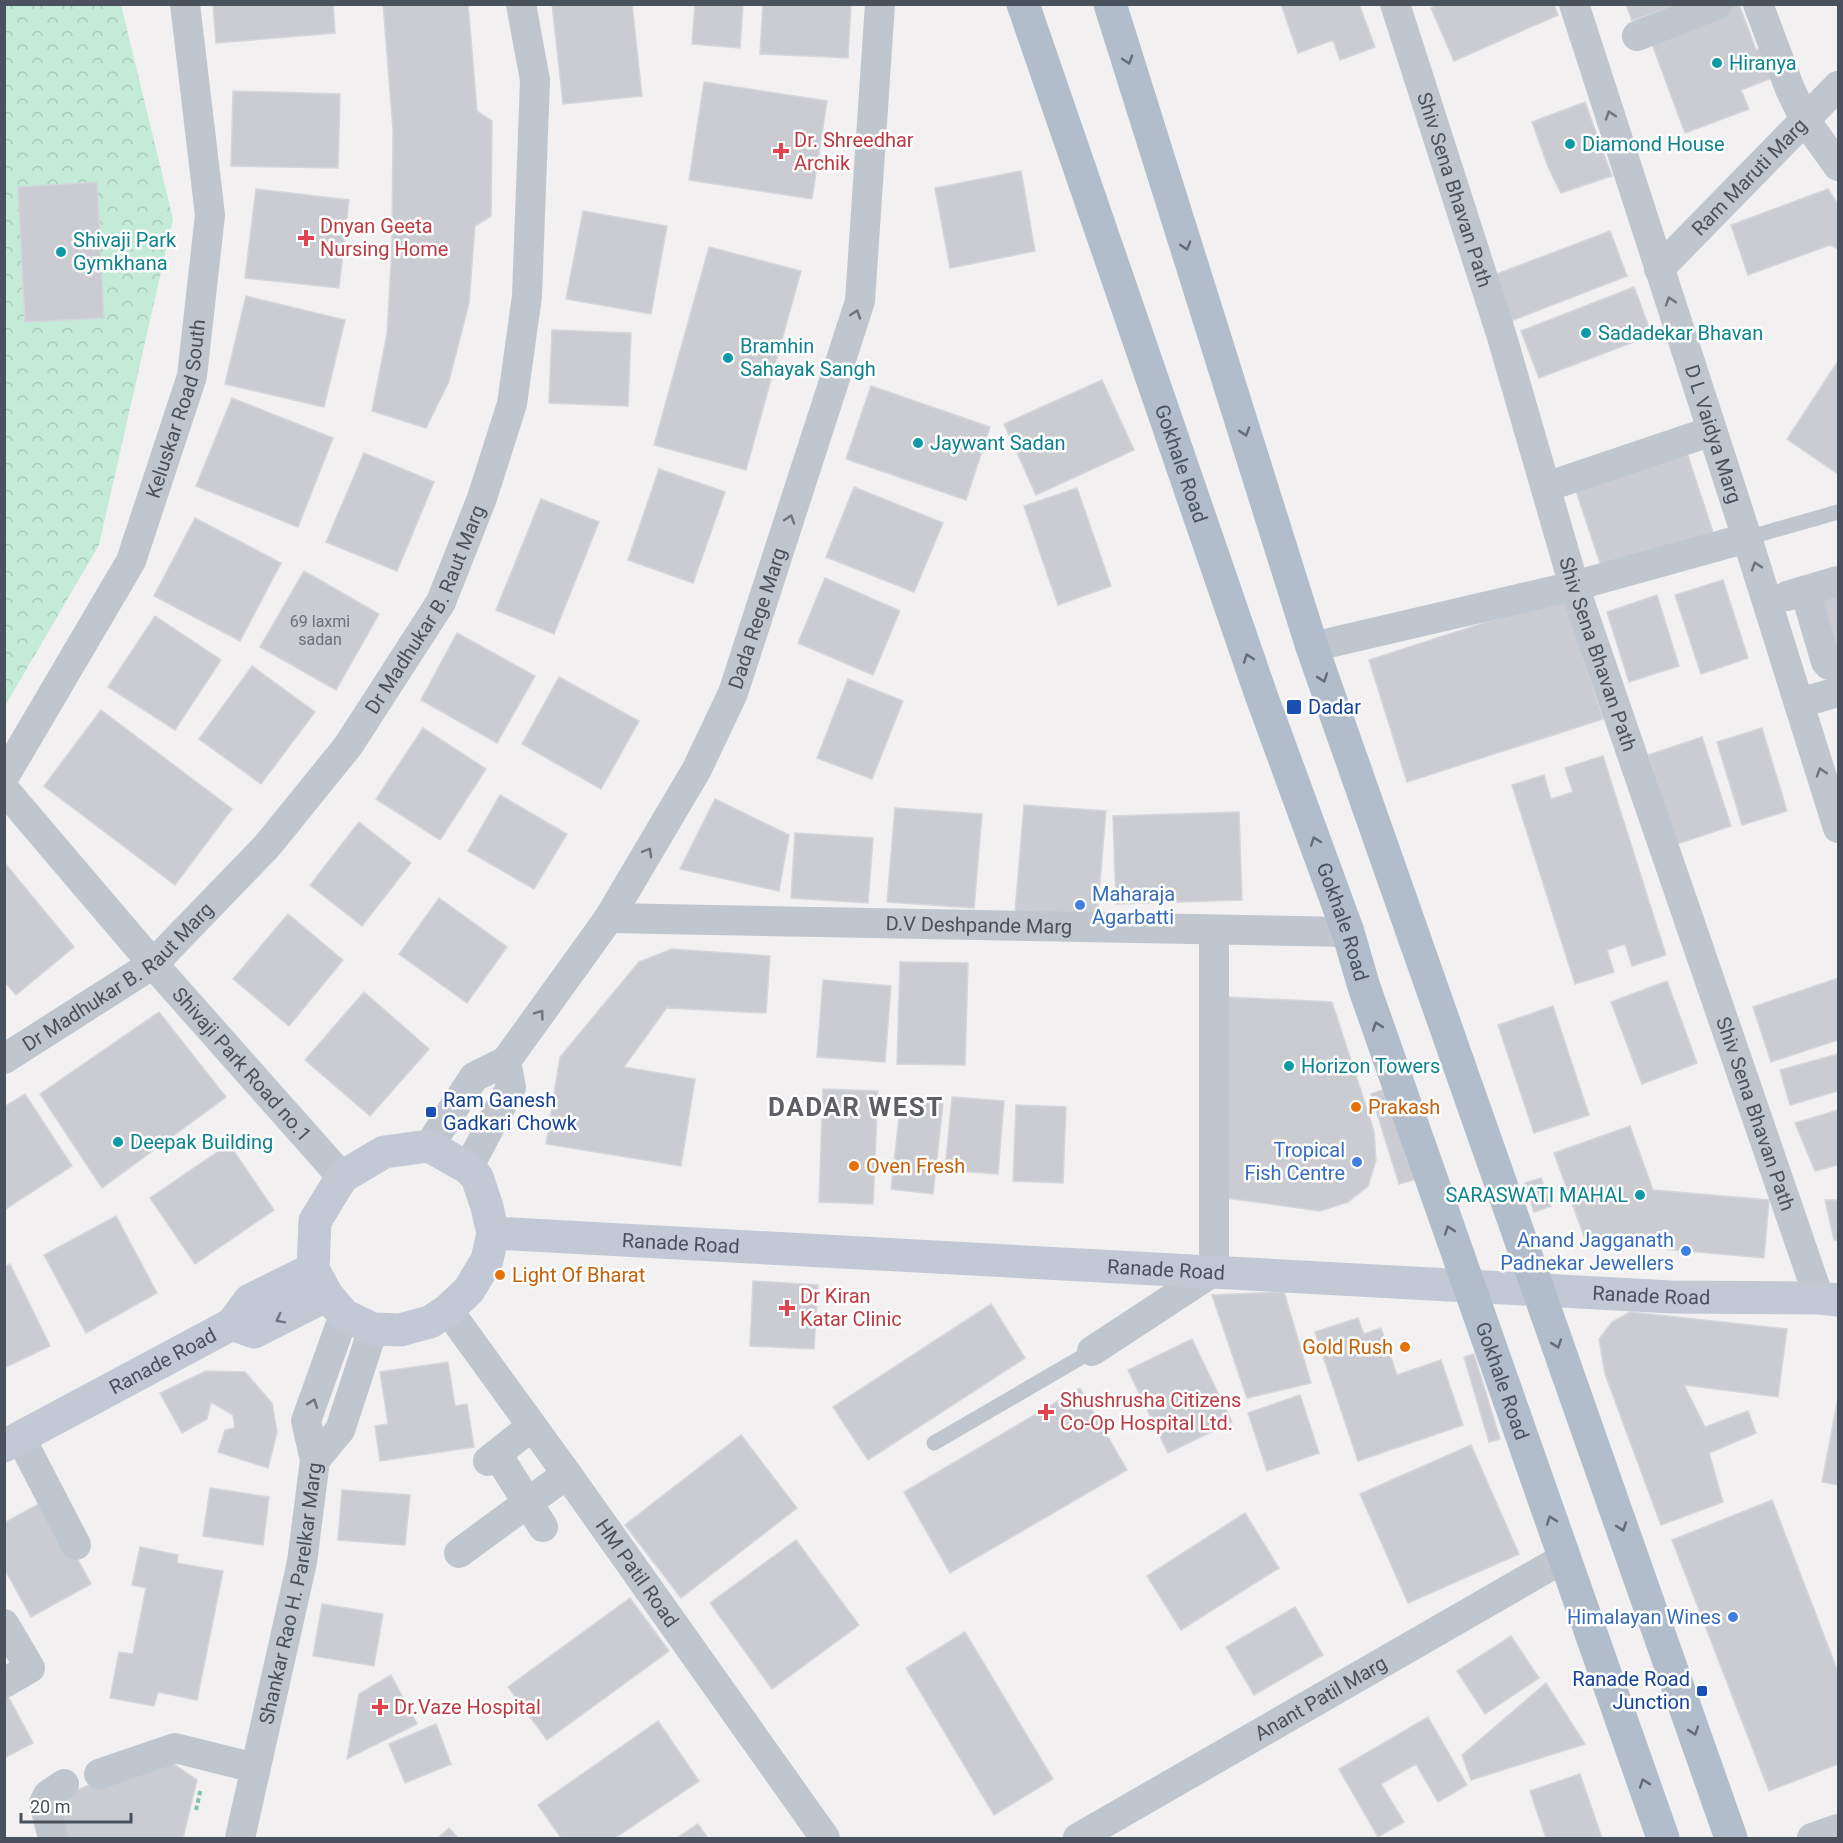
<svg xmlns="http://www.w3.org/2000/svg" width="1843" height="1843" font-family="Roboto,sans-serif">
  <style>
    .park { fill: url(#park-crowns) }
    .building { fill: #caccd2; stroke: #d4d6db; stroke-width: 1.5 }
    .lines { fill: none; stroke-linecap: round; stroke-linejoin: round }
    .path { stroke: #7ec6aa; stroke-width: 4; stroke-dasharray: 4.5 3; stroke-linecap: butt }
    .lane { stroke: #bfc6cd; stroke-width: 15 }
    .street { stroke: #bfc6cd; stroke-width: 30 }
    .secondary { stroke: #c2c9d5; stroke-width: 33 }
    .primary { stroke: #b2bdcc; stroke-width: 33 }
    .oneway { stroke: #636c78 }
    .oneway2 { stroke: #6c747e }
    .oneway3 { stroke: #6d7580 }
    .culture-dot { fill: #0f9aa8; stroke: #fff; stroke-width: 2 }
    .health-dot { fill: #e0444e; stroke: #fff; stroke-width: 2 }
    .transit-dot { fill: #1a4fb4; stroke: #fff; stroke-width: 2 }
    .shop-dot { fill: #3f7fe0; stroke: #fff; stroke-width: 2 }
    .food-dot { fill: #e8710a; stroke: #fff; stroke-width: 2 }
    .labels { text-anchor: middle; stroke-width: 5; stroke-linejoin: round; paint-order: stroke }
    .number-label { font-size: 16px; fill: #69707a }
    .culture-label { font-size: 20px; fill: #0d838f; stroke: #fff; text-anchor: start }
    .health-label { font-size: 20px; fill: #be3a42; stroke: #fff; text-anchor: start }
    .street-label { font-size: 20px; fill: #49515c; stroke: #fff }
    .transit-label { font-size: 20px; fill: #164399; stroke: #fff; text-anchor: start }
    .shop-label { font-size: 20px; fill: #366cbe; stroke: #fff; text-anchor: end }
    .food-label { font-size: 20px; fill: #c56008; stroke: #fff; text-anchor: start }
    .district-label { font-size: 26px; font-weight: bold; letter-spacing: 1.5px; fill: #5d5f64; stroke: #fff }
  </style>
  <defs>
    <pattern id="park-crowns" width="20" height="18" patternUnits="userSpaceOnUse" patternTransform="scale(1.5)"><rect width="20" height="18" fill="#c3ebd7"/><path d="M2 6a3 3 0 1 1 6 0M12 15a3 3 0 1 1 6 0" fill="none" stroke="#a9cbbb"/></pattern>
  </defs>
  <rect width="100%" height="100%" fill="#f2f0f0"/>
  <path class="park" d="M5,5H121L173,219L99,545L5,706Z"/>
  <path class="building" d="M213,4H333L335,33L216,43Z
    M383,4H468L477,111L492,121L491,216L475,226L469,303L449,381L426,428L372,411L387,334L392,246L393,129Z
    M552,4H632L642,96L563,104Z
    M695,4H743L740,48L692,44Z
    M763,4H851L848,58L760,54Z
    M1281,4H1359L1375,47L1340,60L1333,40L1298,53Z
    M1439,4H1554L1558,15L1454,61L1431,8Z
    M1626,4H1678L1632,21Z
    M1732,4H1739L1756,50L1769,45L1780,75L1741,90L1749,109L1685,133L1649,36Z
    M704,82L827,101L812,199L689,180Z
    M233,91L340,94L338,168L231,166Z
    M1585,102L1612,176L1561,193L1548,167L1532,122Z
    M1021,171L1035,251L950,268L935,188Z
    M97,182L104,318L25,322L18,187Z
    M256,189L349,200L339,288L245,278Z
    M1828,189L1838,204V249L1830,245L1748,275L1731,225Z
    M583,211L667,226L651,314L566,299Z
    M1610,231L1627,276L1511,321L1494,275Z
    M709,247L801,271L746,470L654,445Z
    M1634,287L1652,335L1539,378L1521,331Z
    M246,296L345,320L324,407L225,384Z
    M552,330L631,333L628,406L549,403Z
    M1838,361V474L1787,439Z
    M1102,380L1134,450L1036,495L1004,424Z
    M871,386L990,427L966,500L846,459Z
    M232,398L333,438L298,527L196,486Z
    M1684,444L1714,535L1603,572L1574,485Z
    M364,453L434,482L397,571L326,542Z
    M659,469L725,492L693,583L628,560Z
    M854,487L943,523L914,592L826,557Z
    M1077,488L1111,586L1058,605L1024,506Z
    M541,499L599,522L554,634L496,610Z
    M195,518L281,563L240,641L154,596Z
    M304,571L379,614L336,690L260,647Z
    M825,578L900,611L873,675L798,643Z
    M1723,580L1748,658L1701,674L1675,595Z
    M1838,587V661L1817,593Z
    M1657,595L1679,666L1629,682L1607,612Z
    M1564,597L1603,719L1407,782L1369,660Z
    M155,616L221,660L175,730L108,687Z
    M457,633L535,676L497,743L421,700Z
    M252,666L315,712L261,784L199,739Z
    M559,677L639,721L601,789L522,744Z
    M848,679L903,701L872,779L817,758Z
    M101,710L232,809L175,885L44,786Z
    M423,728L486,769L440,840L376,799Z
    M1762,728L1787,811L1742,825L1717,742Z
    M1702,737L1731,826L1677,844L1648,755Z
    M1603,756L1666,955L1632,966L1625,944L1607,950L1614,972L1575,984L1512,785L1544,775L1551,799L1573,792L1565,768Z
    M500,795L567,834L534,889L468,851Z
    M715,799L789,835L779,891L680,869Z
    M1024,805L1106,811L1097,918L1015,912Z
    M895,808L982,814L974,908L887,902Z
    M1239,812L1242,900L1116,904L1113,816Z
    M359,822L411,863L362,926L310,885Z
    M795,833L873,838L868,903L791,898Z
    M4,862L74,947L16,995L4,981Z
    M439,898L507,947L467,1003L399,954Z
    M288,914L343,960L289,1026L233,979Z
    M672,949L770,956L766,1013L668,1008V1006L624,1067L695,1079L681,1166L546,1144L560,1057L639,962Z
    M900,962L968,963L965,1065L897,1064Z
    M1838,978V1040L1771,1062L1753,1007Z
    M823,980L891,986L885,1062L817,1057Z
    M1667,981L1697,1063L1642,1084L1611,1002Z
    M364,992L429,1049L370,1116L305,1060Z
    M1225,997L1332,1002L1374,1131L1376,1160L1368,1186L1348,1202L1320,1211L1226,1198Z
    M1553,1006L1589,1115L1534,1133L1498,1025Z
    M159,1012L226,1097L102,1188L40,1094Z
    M1838,1054V1091L1790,1105L1780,1070Z
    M1391,1087L1420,1178L1399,1184L1371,1094Z
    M823,1089L878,1091L873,1204L819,1202Z
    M25,1094L72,1166L4,1210V1107Z
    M952,1097L1004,1101L998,1174L945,1170Z
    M901,1100L943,1104L933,1194L891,1189Z
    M1016,1105L1066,1107L1063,1183L1013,1181Z
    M1838,1110V1165L1815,1171L1795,1123Z
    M1630,1126L1653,1190L1769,1200L1764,1258L1586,1242L1554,1153Z
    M229,1144L274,1210L195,1264L150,1198Z
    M1541,1178L1551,1206L1534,1212L1525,1183Z
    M1825,1200H1838V1240H1834Z
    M116,1216L157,1293L86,1333L44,1255Z
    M10,1264L50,1346L4,1368V1267Z
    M753,1281L818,1285L814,1349L750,1346Z
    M1284,1292L1311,1383L1247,1398L1212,1295Z
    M991,1304L1025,1358L868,1460L833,1407Z
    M1630,1312L1787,1329L1778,1397L1684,1385L1705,1427L1748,1411L1756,1433L1709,1453L1723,1502L1661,1525L1605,1374L1599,1339L1612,1322Z
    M1358,1318L1364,1334L1381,1328L1397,1375L1441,1360L1463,1425L1358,1461L1315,1332Z
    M1192,1339L1232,1422L1168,1453L1128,1370Z
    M1474,1354L1500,1439L1489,1442L1464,1357Z
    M448,1362L455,1406L467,1404L474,1447L380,1461L375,1426L388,1424L380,1372Z
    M206,1371L245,1372L272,1403L277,1432L268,1468L218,1452L225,1430L235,1428L233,1415L211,1402L207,1419L182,1433L160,1393Z
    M1080,1388L1127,1470L950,1573L904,1492Z
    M1300,1395L1319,1453L1267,1471L1248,1413Z
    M1838,1398V1485L1822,1482Z
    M741,1435L797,1508L681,1598L625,1525Z
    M1471,1445L1519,1554L1408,1603L1360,1494Z
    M210,1488L269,1497L263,1545L203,1536Z
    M342,1490L410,1495L405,1545L338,1540Z
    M46,1500L91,1584L31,1617L4,1568V1523Z
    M1772,1500L1838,1672V1764L1769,1791L1672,1540Z
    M1245,1513L1279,1568L1181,1630L1147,1576Z
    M796,1540L859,1625L772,1689L710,1603Z
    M140,1547L178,1555L177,1563L223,1571L197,1700L158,1692L154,1706L110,1698L119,1652L133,1654L146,1588L132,1585Z
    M630,1598L669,1651L547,1740L508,1687Z
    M322,1604L383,1614L374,1666L313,1656Z
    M1295,1607L1323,1655L1254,1695L1226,1647Z
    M965,1632L1053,1779L994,1815L906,1668Z
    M1511,1636L1539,1678L1485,1714L1457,1671Z
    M391,1675L417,1724L347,1759L359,1694Z
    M1546,1683L1585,1744L1471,1780L1462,1755Z
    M8,1696L33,1743L4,1758V1699Z
    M1428,1717L1467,1785L1438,1802L1416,1764L1381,1784L1404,1822L1378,1837L1339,1769Z
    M658,1721L699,1781L615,1838H561L538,1805Z
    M436,1724L451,1764L405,1783L389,1744Z
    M161,1755L197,1780L183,1838H64L58,1798Z
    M1580,1774L1602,1838H1546L1530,1791Z
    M698,1824L708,1838H677Z
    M449,1828L458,1838H438Z"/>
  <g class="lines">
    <path class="path" d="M196,1810L201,1788"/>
    <path class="lane" d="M1747,538L1838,512
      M934,1443L1092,1351"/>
    <g class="street">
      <path id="s1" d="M1395,4L1502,337L1574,586L1819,1298"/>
      <path id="s2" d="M1574,4L1747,538L1838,828"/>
      <path d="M1758,4L1790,89L1805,120L1838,166"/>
      <path d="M1637,36L1718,4"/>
      <path id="s3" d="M1659,269L1838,86"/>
      <path d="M1546,487L1712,431"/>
      <path d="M1805,591L1826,662L1829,665L1838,664"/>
      <path d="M1787,596L1838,581"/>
      <path d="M1312,647L1574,586L1747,538"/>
      <path d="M1799,703L1838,692"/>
      <path id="s4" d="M4,777L131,561L192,376L210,215L185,4"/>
      <path id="s5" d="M4,789L153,964L342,1177"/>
      <path id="s6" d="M609,918L1348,932"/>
      <path id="s7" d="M4,1059L153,964L267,846L348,746L441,602L482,498L512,404L527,296L535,80L521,4"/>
      <path d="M429,1146L474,1077L506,1061"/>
      <path id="s8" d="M468,1168L511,1087L506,1061L609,918L697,769L733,693L860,301L880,4"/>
      <path id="s9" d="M448,1310L567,1474L825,1838"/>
      <path d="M1092,1351L1214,1271V930"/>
      <path d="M20,1437L76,1545"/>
      <path d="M497,1454L522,1494"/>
      <path d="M315,1460L340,1430L373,1329"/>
      <path d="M488,1461L532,1426"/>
      <path d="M528,1503L543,1527"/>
      <path d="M459,1553L567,1474"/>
      <path d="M4,1624L30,1668L4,1683"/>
      <path d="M99,1774L175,1748L255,1768"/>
      <path d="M53,1838L44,1803L48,1795L64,1784"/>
      <path id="s10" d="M240,1838L302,1562L315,1460L306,1421L344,1315"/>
      <path id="s11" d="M1078,1838L1564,1558"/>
      <path d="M1812,1838L1838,1829"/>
    </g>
    <g class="secondary">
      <path d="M429,1146L468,1168L477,1177L487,1207L493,1233L487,1260L469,1290L448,1310L430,1322L400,1330L373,1329L344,1315L327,1295L313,1269L315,1221L342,1177L384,1152Z"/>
      <path id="s12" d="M493,1233L1671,1297L1819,1298L1838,1300"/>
      <path d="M232,1324L254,1332L327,1295"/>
      <path id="s13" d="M4,1446L232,1324L250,1300L313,1269"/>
    </g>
    <g class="primary">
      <path id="s14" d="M1023,4L1260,692L1348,932L1364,987L1663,1838"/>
      <path d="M1110,4L1312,647L1731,1838"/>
    </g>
  </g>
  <defs><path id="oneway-chevron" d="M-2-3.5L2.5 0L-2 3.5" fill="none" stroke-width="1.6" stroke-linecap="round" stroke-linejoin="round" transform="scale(1.5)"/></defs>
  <g class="oneway">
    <use href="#oneway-chevron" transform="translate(1128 60) rotate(73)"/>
    <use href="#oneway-chevron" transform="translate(1186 246) rotate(73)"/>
    <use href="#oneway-chevron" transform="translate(1245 432) rotate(73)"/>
    <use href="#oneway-chevron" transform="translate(1248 658) rotate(-109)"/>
    <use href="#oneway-chevron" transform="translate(1323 678) rotate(71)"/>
    <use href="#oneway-chevron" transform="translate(1315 841) rotate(-110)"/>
    <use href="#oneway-chevron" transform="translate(1377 1026) rotate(-109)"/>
    <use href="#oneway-chevron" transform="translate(1449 1230) rotate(-109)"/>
    <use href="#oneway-chevron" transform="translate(1557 1344) rotate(71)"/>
    <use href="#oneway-chevron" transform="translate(1551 1520) rotate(-109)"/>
    <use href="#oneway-chevron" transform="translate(1622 1527) rotate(71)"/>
    <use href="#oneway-chevron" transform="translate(1694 1731) rotate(71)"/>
    <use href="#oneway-chevron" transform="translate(1644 1783) rotate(-109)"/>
  </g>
  <g class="oneway2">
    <use href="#oneway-chevron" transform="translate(1610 115) rotate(-108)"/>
    <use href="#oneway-chevron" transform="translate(1670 301) rotate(-108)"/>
    <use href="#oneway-chevron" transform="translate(856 314) rotate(-72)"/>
    <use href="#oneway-chevron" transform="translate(790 519) rotate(-72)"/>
    <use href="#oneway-chevron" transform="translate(1756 566) rotate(-108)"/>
    <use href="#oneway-chevron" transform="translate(1821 772) rotate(-108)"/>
    <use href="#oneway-chevron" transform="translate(648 852) rotate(-60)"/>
    <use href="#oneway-chevron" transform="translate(540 1014) rotate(-54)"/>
    <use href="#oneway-chevron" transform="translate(313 1403) rotate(-71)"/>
  </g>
  <use class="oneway3" href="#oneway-chevron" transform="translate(280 1319) rotate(153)"/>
  <g class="culture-dot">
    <circle cx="1717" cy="63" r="6"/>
    <circle cx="1570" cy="144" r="6"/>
    <circle cx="61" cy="252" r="6"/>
    <circle cx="1586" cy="333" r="6"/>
    <circle cx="728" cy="358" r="6"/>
    <circle cx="918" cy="443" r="6"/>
    <circle cx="1289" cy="1066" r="6"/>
    <circle cx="118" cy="1142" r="6"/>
    <circle cx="1640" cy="1195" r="6"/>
  </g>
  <g class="health-dot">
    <path d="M778 142h6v6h6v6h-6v6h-6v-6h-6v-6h6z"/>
    <path d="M303 229h6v6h6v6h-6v6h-6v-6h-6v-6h6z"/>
    <path d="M784 1299h6v6h6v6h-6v6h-6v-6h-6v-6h6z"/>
    <path d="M1043 1403h6v6h6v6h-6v6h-6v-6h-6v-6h6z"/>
    <path d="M377 1698h6v6h6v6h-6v6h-6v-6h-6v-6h6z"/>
  </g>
  <g class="transit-dot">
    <rect x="1286" y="699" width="16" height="16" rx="3"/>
    <rect x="425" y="1106" width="12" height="12" rx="3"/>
    <rect x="1696" y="1685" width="12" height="12" rx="3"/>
  </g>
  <g class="shop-dot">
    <circle cx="1080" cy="905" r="6"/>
    <circle cx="1357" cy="1162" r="6"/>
    <circle cx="1686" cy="1251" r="6"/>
    <circle cx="1733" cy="1617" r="6"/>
  </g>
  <g class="food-dot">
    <circle cx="1356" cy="1107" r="6"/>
    <circle cx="854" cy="1166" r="6"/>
    <circle cx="500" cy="1275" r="6"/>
    <circle cx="1405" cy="1347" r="6"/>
  </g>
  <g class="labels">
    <g class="number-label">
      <text x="320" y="627">69 laxmi<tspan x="320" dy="18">sadan</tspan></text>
    </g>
    <g class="culture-label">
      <text x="1729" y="70">Hiranya</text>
      <text x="1582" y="151">Diamond House</text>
      <text x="73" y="247">Shivaji Park<tspan x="73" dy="23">Gymkhana</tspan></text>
      <text x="1598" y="340">Sadadekar Bhavan</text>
      <text x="740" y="353">Bramhin<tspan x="740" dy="23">Sahayak Sangh</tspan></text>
      <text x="930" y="450">Jaywant Sadan</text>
      <text x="1301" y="1073">Horizon Towers</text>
      <text x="130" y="1149">Deepak Building</text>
      <text x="1628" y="1202" text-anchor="end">SARASWATI MAHAL</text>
    </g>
    <g class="health-label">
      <text x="794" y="147">Dr. Shreedhar<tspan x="794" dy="23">Archik</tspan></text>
      <text x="320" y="233">Dnyan Geeta<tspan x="320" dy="23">Nursing Home</tspan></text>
      <text x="800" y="1303">Dr Kiran<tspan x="800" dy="23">Katar Clinic</tspan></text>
      <text x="1060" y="1407">Shushrusha Citizens<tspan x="1060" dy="23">Co-Op Hospital Ltd.</tspan></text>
      <text x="394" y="1714">Dr.Vaze Hospital</text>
    </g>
    <g class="street-label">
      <text dy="7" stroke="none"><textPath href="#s3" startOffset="129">Ram Maruti Marg</textPath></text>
      <text dy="7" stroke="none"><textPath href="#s1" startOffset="195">Shiv Sena Bhavan Path</textPath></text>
      <text dy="7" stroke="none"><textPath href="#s4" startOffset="410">Keluskar Road South</textPath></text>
      <text dy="7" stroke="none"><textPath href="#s2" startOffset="452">D L Vaidya Marg</textPath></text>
      <text dy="7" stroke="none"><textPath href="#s14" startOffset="486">Gokhale Road</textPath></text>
      <text dy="7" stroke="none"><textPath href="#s7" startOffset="627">Dr Madhukar B. Raut Marg</textPath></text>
      <text dy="7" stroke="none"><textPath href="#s8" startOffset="630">Dada Rege Marg</textPath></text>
      <text dy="7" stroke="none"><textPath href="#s1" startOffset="681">Shiv Sena Bhavan Path</textPath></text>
      <text dy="7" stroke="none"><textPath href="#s14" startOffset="972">Gokhale Road</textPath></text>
      <text dy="7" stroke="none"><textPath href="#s6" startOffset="370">D.V Deshpande Marg</textPath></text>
      <text dy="7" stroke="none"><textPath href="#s7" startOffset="141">Dr Madhukar B. Raut Marg</textPath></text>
      <text dy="7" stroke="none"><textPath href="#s5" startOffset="364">Shivaji Park Road no.1</textPath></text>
      <text dy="7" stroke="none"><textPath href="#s1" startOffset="1167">Shiv Sena Bhavan Path</textPath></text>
      <text dy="7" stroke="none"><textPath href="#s12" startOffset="188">Ranade Road</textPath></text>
      <text dy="7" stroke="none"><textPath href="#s12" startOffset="674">Ranade Road</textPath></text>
      <text dy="7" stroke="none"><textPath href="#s12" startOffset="1160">Ranade Road</textPath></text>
      <text dy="7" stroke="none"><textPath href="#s13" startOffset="180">Ranade Road</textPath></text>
      <text dy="7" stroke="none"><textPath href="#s14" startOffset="1458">Gokhale Road</textPath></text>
      <text dy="7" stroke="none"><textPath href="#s9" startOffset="324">HM Patil Road</textPath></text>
      <text dy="7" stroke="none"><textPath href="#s10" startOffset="250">Shankar Rao H. Parelkar Marg</textPath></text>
      <text dy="7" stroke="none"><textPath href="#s11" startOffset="280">Anant Patil Marg</textPath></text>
    </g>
    <g class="transit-label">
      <text x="1308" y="714">Dadar</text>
      <text x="443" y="1107">Ram Ganesh<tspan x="443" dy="23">Gadkari Chowk</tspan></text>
      <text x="1690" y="1686" text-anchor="end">Ranade Road<tspan x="1690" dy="23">Junction</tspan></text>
    </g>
    <g class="shop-label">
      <text x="1092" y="901" text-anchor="start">Maharaja<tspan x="1092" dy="23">Agarbatti</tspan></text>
      <text x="1345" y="1157">Tropical<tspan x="1345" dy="23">Fish Centre</tspan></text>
      <text x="1674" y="1247">Anand Jagganath<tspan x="1674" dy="23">Padnekar Jewellers</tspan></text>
      <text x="1721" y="1624">Himalayan Wines</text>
    </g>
    <g class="food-label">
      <text x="1368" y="1114">Prakash</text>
      <text x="866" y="1173">Oven Fresh</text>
      <text x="512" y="1282">Light Of Bharat</text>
      <text x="1393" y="1354" text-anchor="end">Gold Rush</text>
    </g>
    <g class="district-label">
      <text x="856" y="1116">DADAR WEST</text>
    </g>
  </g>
  <rect width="1843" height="1843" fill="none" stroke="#49515c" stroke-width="12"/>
  <path d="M21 1813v9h110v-9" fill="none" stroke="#49515c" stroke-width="3"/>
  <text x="30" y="1813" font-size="18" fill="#49515c" stroke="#ffffff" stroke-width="4.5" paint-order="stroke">20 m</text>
</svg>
